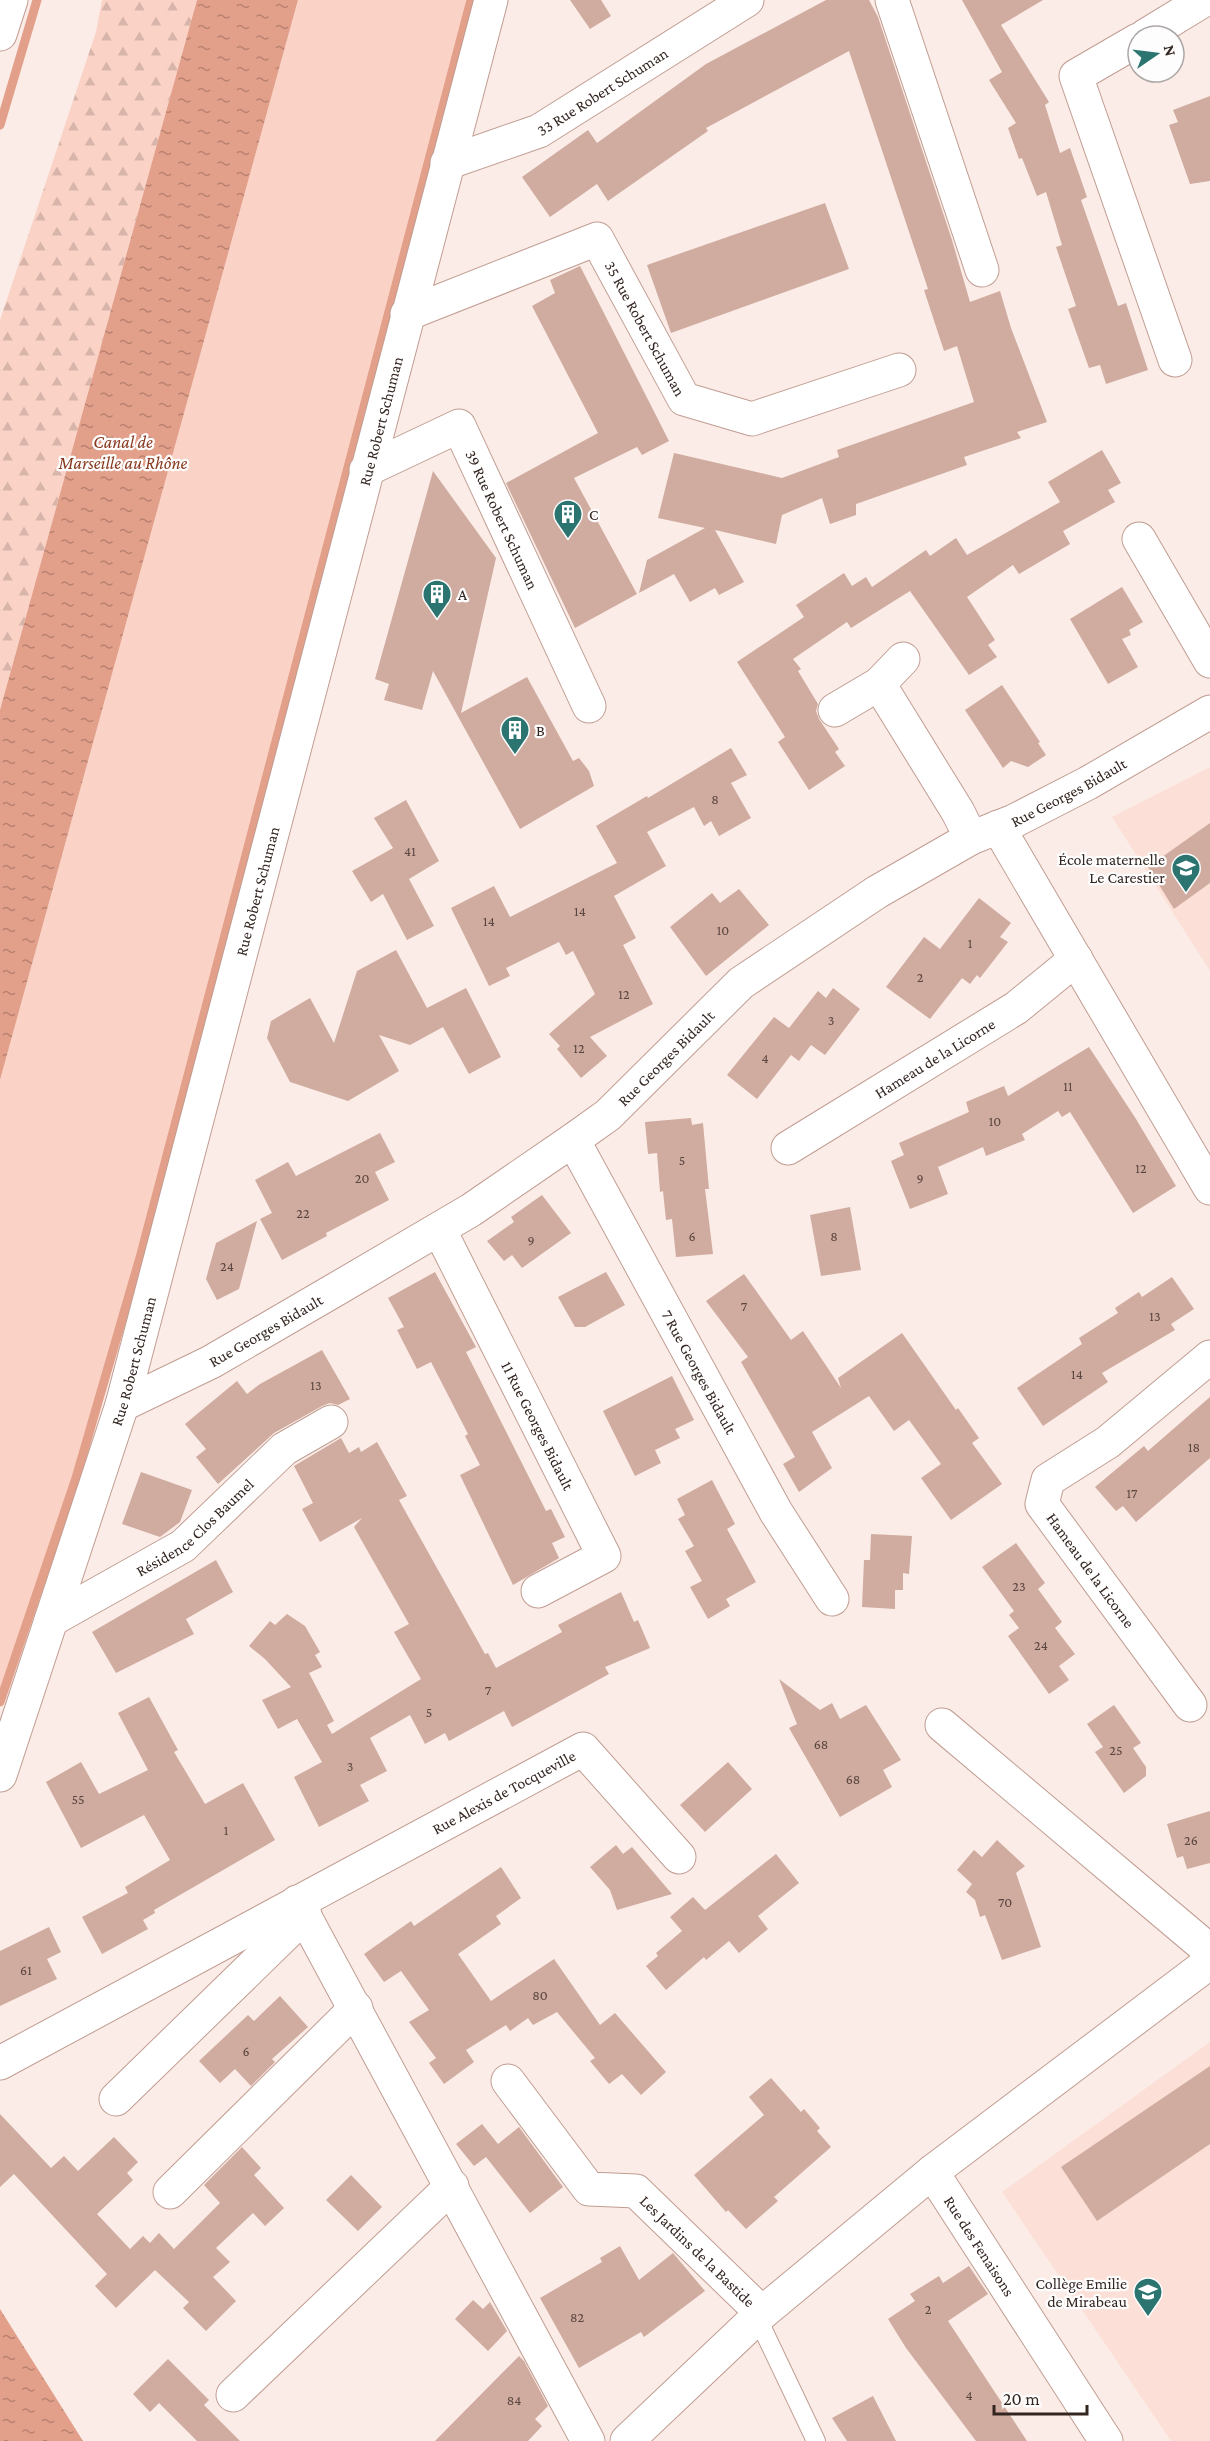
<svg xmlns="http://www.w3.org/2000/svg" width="1210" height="2441" font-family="'Crimson Pro',serif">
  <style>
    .built { fill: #fce0d7 }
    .grass { fill: #fbd3c6 }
    .forest { fill: url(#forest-firs) }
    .water { fill: url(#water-ripples) }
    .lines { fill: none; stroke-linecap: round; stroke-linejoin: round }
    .stream { stroke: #e29f8a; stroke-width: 9 }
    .building { fill: #d0ab9f }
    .service-casing { stroke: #c19d92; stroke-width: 20 }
    .minor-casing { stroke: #c19d92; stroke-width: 35 }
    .tertiary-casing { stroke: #c19d92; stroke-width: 35 }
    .service { stroke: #fff; stroke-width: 18 }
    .minor { stroke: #fff; stroke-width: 33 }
    .tertiary { stroke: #fff; stroke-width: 33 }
    .labels { text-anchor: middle; stroke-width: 4.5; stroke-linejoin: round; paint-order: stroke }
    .number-label { font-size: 14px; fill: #5a4640 }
    .street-label { font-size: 16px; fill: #332520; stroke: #fdfdfd }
    .poi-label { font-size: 16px; fill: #332520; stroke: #fdfdfd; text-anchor: start }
    .water-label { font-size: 18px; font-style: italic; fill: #88381d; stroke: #fdfdfd }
  </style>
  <defs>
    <pattern id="forest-firs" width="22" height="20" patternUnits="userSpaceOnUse" patternTransform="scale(1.5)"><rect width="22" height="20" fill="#fbd3c6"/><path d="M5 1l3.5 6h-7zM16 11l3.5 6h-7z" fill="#d8b5aa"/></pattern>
    <pattern id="water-ripples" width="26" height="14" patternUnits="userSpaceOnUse" patternTransform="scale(1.5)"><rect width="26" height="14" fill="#e29f8a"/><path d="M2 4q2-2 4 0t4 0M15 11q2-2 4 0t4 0" fill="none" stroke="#b88170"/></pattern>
  </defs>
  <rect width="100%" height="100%" fill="#fbece7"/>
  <path class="built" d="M1210,767V971L1112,817Z
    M1210,2042V2441H1171L1002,2192Z"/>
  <path class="grass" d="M298,0H471L103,1392L0,1696V1080Z"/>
  <path class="forest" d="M102,0H197L0,710V320L96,32Z"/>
  <path class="water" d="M197,0H298L0,1080V710Z
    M0,2309L83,2441H0Z"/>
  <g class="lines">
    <path class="stream" d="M0,125L37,0
      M0,1702L76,1478L141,1254L471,0"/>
  </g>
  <path class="building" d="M570,0H601L611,16L590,29Z
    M826,0H869L878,17L952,240L970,302L1000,291L1011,328L1047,422L1017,432L1021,438L964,457L967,465L856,504V515L830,524L822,498L782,515L776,544L715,530L744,582L719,595L715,588L690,602L674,574L639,593L647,560L705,528L658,518L674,453L782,478L839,457L837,450L974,402L957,346L944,351L924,290L928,289L849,51L706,128L708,131L608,201L597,184L550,217L522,177L588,130L597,143L706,64Z
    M962,0H1043L1001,25L1049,102L1045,105L1060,153L1070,148L1087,197L1081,200L1118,306L1126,303L1148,370L1106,384L1100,365L1089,368L1068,309L1076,306L1056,247L1062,245L1046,192L1037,196L1022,158L1019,159L1008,128L1016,123L989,80L1002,72Z
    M1210,96V181L1190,184L1169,125L1178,122L1173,110Z
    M825,203L849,269L671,333L647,265Z
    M580,266L669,441L642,455L637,447L574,478L637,594L575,628L506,483L598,433L532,306L555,293L550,280Z
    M1102,450L1121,483L1108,490L1115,502L1063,531L1070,544L1019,574L1013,565L967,597L995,640L988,645L997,657L969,675L910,591L851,628L847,622L793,659L801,669L798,671L818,704L816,711L819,719L839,749L835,752L845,766L809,790L778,742L785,737L737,662L804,617L796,605L844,573L852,586L866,577L872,587L926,550L930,556L956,538L967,555L1060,502L1048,482Z
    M433,471L496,558L461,713L527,677L573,761L579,758L589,771L594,786L520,829L433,671L422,710L384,700L389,684L375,679Z
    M1122,587L1143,622L1129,630L1131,635L1122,639L1138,667L1108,684L1070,619Z
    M1002,685L1040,742L1038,743L1046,755L1028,767L1011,761L1003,768L965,710Z
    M731,748L747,775L731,783L751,818L719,836L711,821L704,826L694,807L647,832L666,866L614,896L636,938L623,945L653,1004L590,1037L607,1056L581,1078L557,1049L560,1046L549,1034L595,994L573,951L566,955L559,942L506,968L510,976L489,986L451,908L494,886L510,917L617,863L596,826L647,796L648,798Z
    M406,800L439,861L409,879L434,926L407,940L383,894L371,902L352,871L393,848L374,818Z
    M1210,823V883L1174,909L1148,867Z
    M739,889L769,925L706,976L670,927L712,893L720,903Z
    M979,898L1011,923L1000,937L1008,942L980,978L977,975L970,984L962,978L930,1019L886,987L924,937L940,949Z
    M396,950L427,1008L466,988L501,1057L469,1074L443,1027L410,1045L379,1035L399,1071L348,1101L290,1082L267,1038L271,1021L310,998L334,1043L357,971Z
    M833,988L860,1009L825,1055L811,1045L799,1061L791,1055L757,1099L727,1075L774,1017L789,1028L818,991L826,998Z
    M1089,1047L1136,1119L1176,1186L1133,1213L1070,1112L1062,1117L1058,1111L1022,1134L1025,1140L986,1156L983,1147L938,1167L948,1194L910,1209L891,1161L904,1155L899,1143L969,1112L966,1102L1004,1086L1008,1096Z
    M691,1118L692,1125L703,1123L709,1189H705L713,1254L676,1257L672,1219L666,1220L663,1191L660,1192L657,1153L648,1154L645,1122Z
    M380,1133L395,1162L375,1172L389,1200L326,1233L327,1236L282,1260L260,1219L272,1213L255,1180L288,1162L296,1176Z
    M542,1195L571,1233L522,1268L512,1255L504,1261L487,1241L514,1222L511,1217Z
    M850,1207L861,1270L821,1276L810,1215Z
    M257,1221L239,1289L217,1300L206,1279L216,1243Z
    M435,1272L476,1347L466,1352L546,1511L551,1509L565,1537L552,1543L559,1558L513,1585L460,1475L480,1465L465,1436L468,1434L431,1362L417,1369L397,1330L404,1327L388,1298Z
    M606,1272L625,1305L585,1327H575L558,1297Z
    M744,1274L791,1340L803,1331L841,1388L838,1378L902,1333L956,1410L958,1408L979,1438L972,1443L1002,1484L951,1520L921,1478L941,1464L909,1420L894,1431L869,1396L812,1432L832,1468L799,1492L783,1464L795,1457L741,1362L748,1357L706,1301Z
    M1172,1277L1194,1309L1171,1324L1175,1330L1102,1373L1108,1382L1043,1426L1017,1388L1082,1344L1079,1338L1118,1313L1115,1308L1139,1292L1142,1297Z
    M322,1350L350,1399L338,1405L330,1403L322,1406L274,1433L218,1484L196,1457L206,1449L185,1424L237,1381L247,1394L260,1384Z
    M672,1376L694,1420L675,1429L680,1438L655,1450L661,1463L635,1476L603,1411Z
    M1210,1397V1458L1136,1522L1123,1506L1116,1511L1095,1487L1144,1446L1148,1451Z
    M341,1438L349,1453L359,1447L361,1452L377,1442L407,1496L399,1500L485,1654L488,1653L496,1668L562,1632L558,1625L621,1592L634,1622L638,1620L650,1648L605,1667L609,1674L512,1727L504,1711L449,1741L445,1733L425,1744L410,1715L370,1738L387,1771L360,1785L369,1801L319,1827L294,1777L322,1762L297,1719L278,1729L262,1700L291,1687L265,1659L249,1646L270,1621L275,1625L287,1614L305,1626L320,1652L315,1655L322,1667L309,1673L334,1721L327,1725L332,1734L421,1679L394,1632L409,1624L354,1527L362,1518L320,1542L302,1509L313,1503L294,1466Z
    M141,1472L192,1490L180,1522L160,1537L122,1524Z
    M712,1480L735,1524L727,1529L756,1582L726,1599L730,1606L708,1619L690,1587L702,1581L685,1551L694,1546L678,1519L685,1515L677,1499Z
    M871,1534L912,1536L909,1574L903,1573V1590H895V1609L862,1607L864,1560H870Z
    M1016,1543L1045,1583L1038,1589L1062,1622L1055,1628L1075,1654L1059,1666L1069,1680L1049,1694L1008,1636L1019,1628L1009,1615L1014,1611L982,1567Z
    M216,1560L233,1592L186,1619L194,1634L116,1673L92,1632Z
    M779,1679L820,1710L832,1703L840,1719L866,1705L901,1760L883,1770L892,1787L840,1817L789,1728L797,1724Z
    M149,1697L178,1750L174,1752L205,1804L243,1783L275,1840L154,1910L155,1913L143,1920L148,1929L102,1954L82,1917L128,1893L125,1887L170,1860L144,1815L81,1848L46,1782L81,1762L99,1794L148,1770L118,1713Z
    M1114,1705L1141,1743L1133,1748L1146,1767V1776L1124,1793L1095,1752L1103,1747L1087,1724Z
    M728,1762L752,1789L705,1832L680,1805Z
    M1210,1811V1863L1187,1869L1183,1856L1177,1858L1167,1824Z
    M997,1840L1025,1866L1016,1873L1041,1947L1002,1960L985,1915L980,1917L975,1900L966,1892L972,1884L957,1870L974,1850L982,1857Z
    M616,1845L623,1854L632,1847L672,1894L617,1910L610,1890L590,1867Z
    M776,1854L799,1883L758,1916L768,1929L739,1953L729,1941L706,1960L704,1957L666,1990L646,1966L658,1956L656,1953L682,1931L670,1917L693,1897L705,1910Z
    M501,1867L521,1898L496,1916L501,1924L458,1954L491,2001L554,1959L600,2025L615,2013L666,2072L641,2095L622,2074L609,2084L590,2061L595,2058L557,2012L533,2025L528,2018L510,2031L506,2025L466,2050L474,2062L444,2084L429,2063L436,2058L409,2022L429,2010L401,1971L384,1982L364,1954L411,1921L414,1926Z
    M49,1927L61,1952L47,1959L57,1979L0,2006V1951Z
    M280,1996L308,2027L272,2059L275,2062L251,2086L235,2069L220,2083L199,2061L248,2015L254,2021Z
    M1210,2066V2144L1097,2221L1061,2167Z
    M771,2078L801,2112L804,2109L820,2128L817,2131L831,2147L774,2197L778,2201L746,2229L728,2210L726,2212L694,2175L764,2115L749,2097Z
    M0,2114L51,2168L64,2156L78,2171L114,2137L138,2162L127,2173L133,2180L97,2214L130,2249L143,2236L150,2243L159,2233L174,2249L220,2203L204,2185L242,2147L261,2168L254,2175L284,2208L265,2226L253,2213L216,2248L230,2262L213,2277L236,2301L206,2331L183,2308L189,2302L155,2270L116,2308L95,2286L107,2274L14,2174L0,2187Z
    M482,2124L498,2144L519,2127L563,2187L530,2213L486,2157L474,2166L456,2144Z
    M351,2175L382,2207L358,2231L326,2200Z
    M620,2246L639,2280L673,2253L705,2291L644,2337L641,2332L579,2368L540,2298L602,2262L600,2258Z
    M969,2266L988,2294L948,2321L1027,2441H976L906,2348L888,2319L915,2301L910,2294L939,2276L943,2283Z
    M473,2300L483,2309L490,2302L507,2331L488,2351L455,2319Z
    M519,2356L524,2361L548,2406L535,2419L542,2426L528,2441H435Z
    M168,2359L209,2400L204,2405L240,2441H197L159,2403L150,2412L133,2394Z
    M873,2396L896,2441H847L832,2418Z"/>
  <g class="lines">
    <g class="service-casing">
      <path id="service" d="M757,2317L816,2441"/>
    </g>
    <g class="minor-casing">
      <g id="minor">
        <path d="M892,0L982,270"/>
        <path d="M0,34L11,0"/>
        <path d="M1145,36L1204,0"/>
        <path d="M1138,40L1076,76L1175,360"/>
        <path id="s1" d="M447,163L539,131L747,0"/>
        <path id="s2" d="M407,314L597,239L684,399L752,419L899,370"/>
        <path id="s3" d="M366,470L459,426L589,706"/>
        <path d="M1139,539L1210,661"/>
        <path d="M879,684L903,659"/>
        <path d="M835,710L879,684L958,812L971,838"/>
        <path d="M998,827L1210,1188"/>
        <path id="s4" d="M573,1140L776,1512L832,1599"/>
        <path id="s5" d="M788,1148L1016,1008L1076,959"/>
        <path id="s6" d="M439,1229L604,1556L538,1591"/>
        <path id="s7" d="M122,1405L211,1362L333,1291L471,1210L573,1140L608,1115L741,983L877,892L971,838L1014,821L1088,783L1210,712"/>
        <path id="s8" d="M51,1620L183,1546L284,1449L331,1422"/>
        <path d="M1190,1705L1042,1504L1048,1480L1108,1442L1210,1357"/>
        <path d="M942,1725L1210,1951"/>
        <path id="s9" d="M0,1775L122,1405L491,0"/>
        <path d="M297,1902L588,2441"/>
        <path id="s10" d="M0,2063L583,1749L679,1857"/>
        <path id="s11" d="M508,2081L589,2189L636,2191L762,2313"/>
        <path d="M116,2099L305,1915"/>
        <path id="s12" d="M932,2172L1106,2441"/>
        <path d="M170,2192L356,2008"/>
        <path d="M233,2395L452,2186"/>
      </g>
    </g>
    <g class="tertiary-casing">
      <path id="tertiary" d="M627,2441L762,2313L932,2172L1210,1962"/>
    </g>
    <use href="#service" class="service"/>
    <use href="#minor" class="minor"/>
    <use href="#tertiary" class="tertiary"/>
  </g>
  <defs>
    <g id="building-pin" transform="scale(1.5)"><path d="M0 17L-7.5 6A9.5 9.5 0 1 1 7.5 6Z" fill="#2b746f" stroke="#fdfdfd"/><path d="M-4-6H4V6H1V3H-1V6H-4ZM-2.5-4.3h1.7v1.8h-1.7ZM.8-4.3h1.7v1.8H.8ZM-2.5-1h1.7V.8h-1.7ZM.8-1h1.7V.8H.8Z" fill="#fff"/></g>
    <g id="school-pin" transform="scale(1.5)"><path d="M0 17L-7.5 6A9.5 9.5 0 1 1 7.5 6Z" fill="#2b746f" stroke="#fdfdfd"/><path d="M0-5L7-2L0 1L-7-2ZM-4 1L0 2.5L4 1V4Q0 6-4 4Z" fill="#fff"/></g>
  </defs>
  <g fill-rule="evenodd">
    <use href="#building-pin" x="568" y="514"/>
    <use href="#building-pin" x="437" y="594"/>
    <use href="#building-pin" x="515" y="730"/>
    <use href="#school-pin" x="1186" y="868"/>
    <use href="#school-pin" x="1148" y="2292"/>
  </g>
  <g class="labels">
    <g class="number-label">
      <text x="715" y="804">8</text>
      <text x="410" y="856">41</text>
      <text x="580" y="916">14</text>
      <text x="489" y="926">14</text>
      <text x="723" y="935">10</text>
      <text x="970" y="948">1</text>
      <text x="920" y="982">2</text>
      <text x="624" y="999">12</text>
      <text x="831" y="1025">3</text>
      <text x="579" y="1053">12</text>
      <text x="765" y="1063">4</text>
      <text x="1068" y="1091">11</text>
      <text x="995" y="1126">10</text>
      <text x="682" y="1165">5</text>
      <text x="1141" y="1173">12</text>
      <text x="362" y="1183">20</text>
      <text x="920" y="1183">9</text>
      <text x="303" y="1218">22</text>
      <text x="692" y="1241">6</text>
      <text x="834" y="1241">8</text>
      <text x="531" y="1245">9</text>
      <text x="227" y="1271">24</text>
      <text x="744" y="1311">7</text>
      <text x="1155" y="1321">13</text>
      <text x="1077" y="1379">14</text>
      <text x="316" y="1390">13</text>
      <text x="1194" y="1452">18</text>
      <text x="1132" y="1498">17</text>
      <text x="1019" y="1591">23</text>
      <text x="1041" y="1650">24</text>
      <text x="488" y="1695">7</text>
      <text x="429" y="1717">5</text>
      <text x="821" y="1749">68</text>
      <text x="1116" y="1755">25</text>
      <text x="350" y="1771">3</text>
      <text x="853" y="1784">68</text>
      <text x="78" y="1804">55</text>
      <text x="226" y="1835">1</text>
      <text x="1191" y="1845">26</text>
      <text x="1005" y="1907">70</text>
      <text x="26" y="1975">61</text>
      <text x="540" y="2000">80</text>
      <text x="246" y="2056">6</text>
      <text x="928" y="2314">2</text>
      <text x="577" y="2322">82</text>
      <text x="969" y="2400">4</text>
      <text x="514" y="2405">84</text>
    </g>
    <g class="street-label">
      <text dy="6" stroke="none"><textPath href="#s1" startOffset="172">33 Rue Robert Schuman</textPath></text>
      <text dy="6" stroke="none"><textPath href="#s2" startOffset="306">35 Rue Robert Schuman</textPath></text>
      <text dy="6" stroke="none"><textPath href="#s9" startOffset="1407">Rue Robert Schuman</textPath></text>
      <text dy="6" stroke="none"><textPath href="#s3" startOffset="206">39 Rue Robert Schuman</textPath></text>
      <text dy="6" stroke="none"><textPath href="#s7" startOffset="1134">Rue Georges Bidault</textPath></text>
      <text dy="6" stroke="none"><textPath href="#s9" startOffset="921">Rue Robert Schuman</textPath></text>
      <text dy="6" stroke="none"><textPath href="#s7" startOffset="648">Rue Georges Bidault</textPath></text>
      <text dy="6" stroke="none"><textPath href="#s5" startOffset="172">Hameau de la Licorne</textPath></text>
      <text dy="6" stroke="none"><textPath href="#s7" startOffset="162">Rue Georges Bidault</textPath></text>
      <text dy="6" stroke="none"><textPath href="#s9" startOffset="435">Rue Robert Schuman</textPath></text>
      <text dy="6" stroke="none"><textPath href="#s4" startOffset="264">7 Rue Georges Bidault</textPath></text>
      <text dy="6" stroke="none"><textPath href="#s6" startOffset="220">11 Rue Georges Bidault</textPath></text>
      <text dy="6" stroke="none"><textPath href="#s8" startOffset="172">Résidence Clos Baumel</textPath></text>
      <text transform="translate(1091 1570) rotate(54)" y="6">Hameau de la Licorne</text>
      <text dy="6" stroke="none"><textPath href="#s10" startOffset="572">Rue Alexis de Tocqueville</textPath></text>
      <text dy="6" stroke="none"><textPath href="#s12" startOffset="88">Rue des Fenaisons</textPath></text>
      <text dy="6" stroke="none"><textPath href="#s11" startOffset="268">Les Jardins de la Bastide</textPath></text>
    </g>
    <g class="poi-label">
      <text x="589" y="520">C</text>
      <text x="458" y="600">A</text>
      <text x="536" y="736">B</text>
      <text x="1165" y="865" text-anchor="end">École maternelle<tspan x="1165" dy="18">Le Carestier</tspan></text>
      <text x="1127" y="2289" text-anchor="end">Collège Emilie<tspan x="1127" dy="18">de Mirabeau</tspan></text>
    </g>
    <g class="water-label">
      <text x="123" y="448">Canal de<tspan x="123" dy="21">Marseille au Rhône</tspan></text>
    </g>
  </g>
  <g transform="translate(1156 54) rotate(76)"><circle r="28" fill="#fdfdfd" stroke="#aca7a5" stroke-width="1.5"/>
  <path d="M0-4.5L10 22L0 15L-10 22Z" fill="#2b746f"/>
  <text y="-9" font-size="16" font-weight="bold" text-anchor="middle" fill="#332520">N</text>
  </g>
  <path d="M994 2405v9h93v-9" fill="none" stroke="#332520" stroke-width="3"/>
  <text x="1003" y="2405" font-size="18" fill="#332520" stroke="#fdfdfd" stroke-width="4.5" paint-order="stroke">20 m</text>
</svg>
